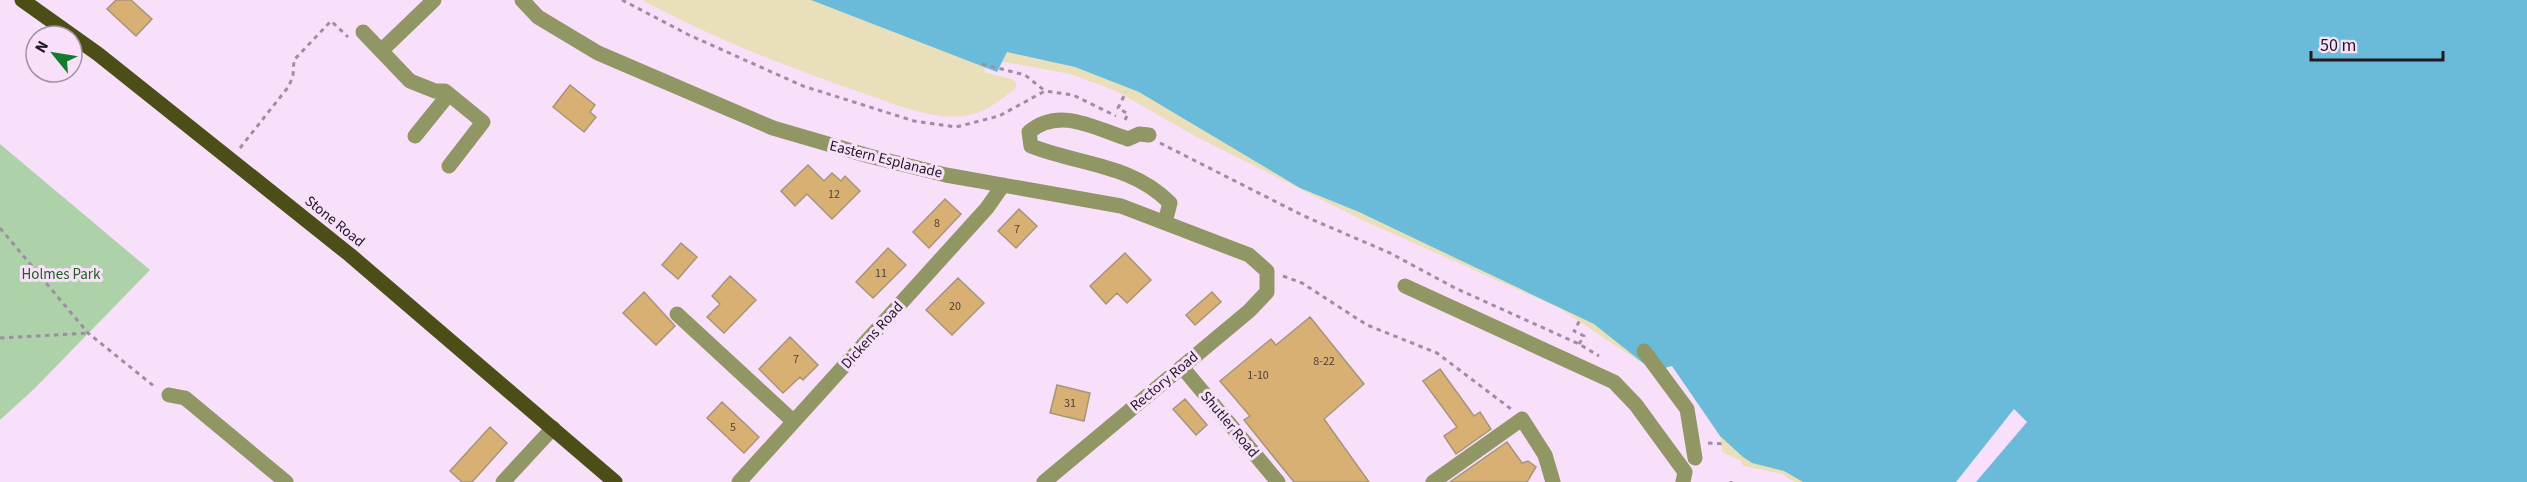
<svg xmlns="http://www.w3.org/2000/svg" width="2527" height="482" font-family="'Source Sans 3',sans-serif">
  <style>
    .green { fill: #add1a8 }
    .sand { fill: #e9e0bb }
    .water { fill: #6abbda }
    .pier { fill: #f8e0fb }
    .building { fill: #d9b074; stroke: #a79479; stroke-width: 1.5 }
    .lines { fill: none; stroke-linecap: round; stroke-linejoin: round }
    .path { stroke: #9f8ea2; stroke-width: 3; stroke-dasharray: 4.5 4.5; stroke-linecap: butt }
    .minor { stroke: #919665; stroke-width: 15 }
    .major { stroke: #4b4e16; stroke-width: 15 }
    .labels { text-anchor: middle; stroke-width: 6; stroke-linejoin: round; paint-order: stroke }
    .number-label { font-size: 12px; fill: #504037 }
    .street-label { font-size: 15px; fill: #221a23; stroke: #f8e0fb }
    .park-label { font-size: 15px; fill: #22611b; stroke: #f8e0fb }
  </style>
  <rect width="100%" height="100%" fill="#f8e0fb"/>
  <path class="green" d="M0,144L150,270L34,389L0,420Z"/>
  <path class="sand" d="M642,0H1019L1044,10L1203,72L1349,151L1739,341L1808,390L1897,482H1794L1782,474L1743,466L1741,461L1722,452L1720,436L1685,375L1657,350L1640,362L1559,308L1360,219L1193,135L1116,91L1070,74L988,59L984,72L1012,79L1016,83V88C1001,100 983,114 964,116C930,120 893,103 862,93C787,67 712,38 642,0Z"/>
  <path class="water" d="M811,0H2527V482H1803L1784,471L1752,463L1743,457L1720,436L1672,366L1653,371L1594,324L1359,212L1300,188L1139,92L1075,67L1007,52L997,72Z"/>
  <path class="pier" d="M2014,409L2027,422L1976,482H1956Z"/>
  <path class="building" d="M116,0H131L152,19L136,36L107,9Z
    M570,85L595,105L590,112L596,117L584,132L553,107Z
    M808,165L824,181L832,173L841,181L845,176L860,191L832,219L807,194L795,206L781,191Z
    M945,199L961,214L929,248L913,232Z
    M1019,209L1037,226L1016,248L998,231Z
    M681,243L697,257L678,279L662,265Z
    M888,248L906,265L873,298L856,282Z
    M1125,253L1151,280L1127,303L1117,293L1106,304L1090,286Z
    M730,276L756,300L724,333L707,317L720,304L712,296Z
    M958,278L984,303L952,335L926,310Z
    M644,292L675,326L656,345L623,313Z
    M1212,292L1221,302L1195,325L1186,315Z
    M1310,317L1364,384L1324,419L1369,482H1294L1244,420L1250,416L1220,381L1271,339L1276,345Z
    M790,337L818,365L803,380L800,377L783,393L759,369Z
    M1440,369L1474,416L1480,412L1491,429L1456,454L1444,436L1457,427L1423,381Z
    M1057,385L1090,393L1084,421L1050,413Z
    M1185,399L1207,425L1196,435L1173,409Z
    M722,402L759,437L744,453L707,418Z
    M490,427L507,443L472,482H462L450,471Z
    M1507,442L1522,463L1528,461L1536,467L1527,482H1450Z"/>
  <g class="lines">
    <path class="path" d="M622,0L689,35L803,86L914,121L956,127L999,116L1045,91L1073,95L1116,116
      M982,64L1025,75L1045,91
      M1125,120L1128,114L1118,108L1126,92
      M1160,143L1304,216L1390,253L1455,288L1579,344L1599,356
      M240,148L289,86L293,75L294,60L331,21L348,37
      M0,228L88,333L155,387
      M1283,276L1302,283L1367,325L1437,353L1511,409
      M0,338L88,333
      M1579,344L1584,336L1574,331L1580,320
      M1708,443L1724,444
      M1731,482V481"/>
    <path class="minor" d="M522,0L538,17L598,53L773,128L869,156L946,175L1121,206L1249,255L1267,271V292L1249,311L1044,482
      M363,32L410,81L435,91H445L483,122L449,166
      M381,51L434,0
      M1149,135L1139,134L1128,139C1096,129 1060,106 1029,132L1031,146C1080,165 1132,164 1170,203L1165,222
      M415,136L449,94
      M1405,286L1614,382L1636,405L1685,472L1683,482
      M677,314L793,421
      M1644,351L1687,409L1695,458
      M1182,367L1278,482
      M169,395L185,398L286,482
      M503,482L553,428
      M739,482L987,208L1003,185
      M1433,482L1522,419L1545,455L1553,482"/>
    <path class="major" d="M22,0L98,54L350,255L615,482"/>
  </g>
  <g class="labels">
    <g class="number-label">
      <text x="834" y="198">12</text>
      <text x="937" y="227">8</text>
      <text x="1017" y="233">7</text>
      <text x="881" y="277">11</text>
      <text x="955" y="310">20</text>
      <text x="796" y="363">7</text>
      <text x="1324" y="365">8-22</text>
      <text x="1258" y="379">1-10</text>
      <text x="1070" y="407">31</text>
      <text x="733" y="431">5</text>
    </g>
    <g class="street-label">
      <text transform="translate(886 159) rotate(14)" y="5">Eastern Esplanade</text>
      <text transform="translate(335 221) rotate(39)" y="5">Stone Road</text>
      <text transform="translate(872 335) rotate(-48)" y="5">Dickens Road</text>
      <text transform="translate(1164 381) rotate(-40)" y="5">Rectory Road</text>
      <text transform="translate(1230 424) rotate(50)" y="5">Shutler Road</text>
    </g>
    <g class="park-label">
      <text x="61" y="279">Holmes Park</text>
    </g>
  </g>
  <g transform="translate(54 54) rotate(300)"><circle r="28" fill="#f8e0fb" stroke="#a291a5" stroke-width="1.5"/>
  <path d="M0-4.5L10 22L0 15L-10 22Z" fill="#137b2e"/>
  <text y="-9" font-size="16" font-weight="bold" text-anchor="middle" fill="#221a23">N</text>
  </g>
  <path d="M2311 51v9h132v-9" fill="none" stroke="#221a23" stroke-width="3"/>
  <text x="2320" y="51" font-size="18" fill="#221a23" stroke="#f8e0fb" stroke-width="4.5" paint-order="stroke">50 m</text>
</svg>
